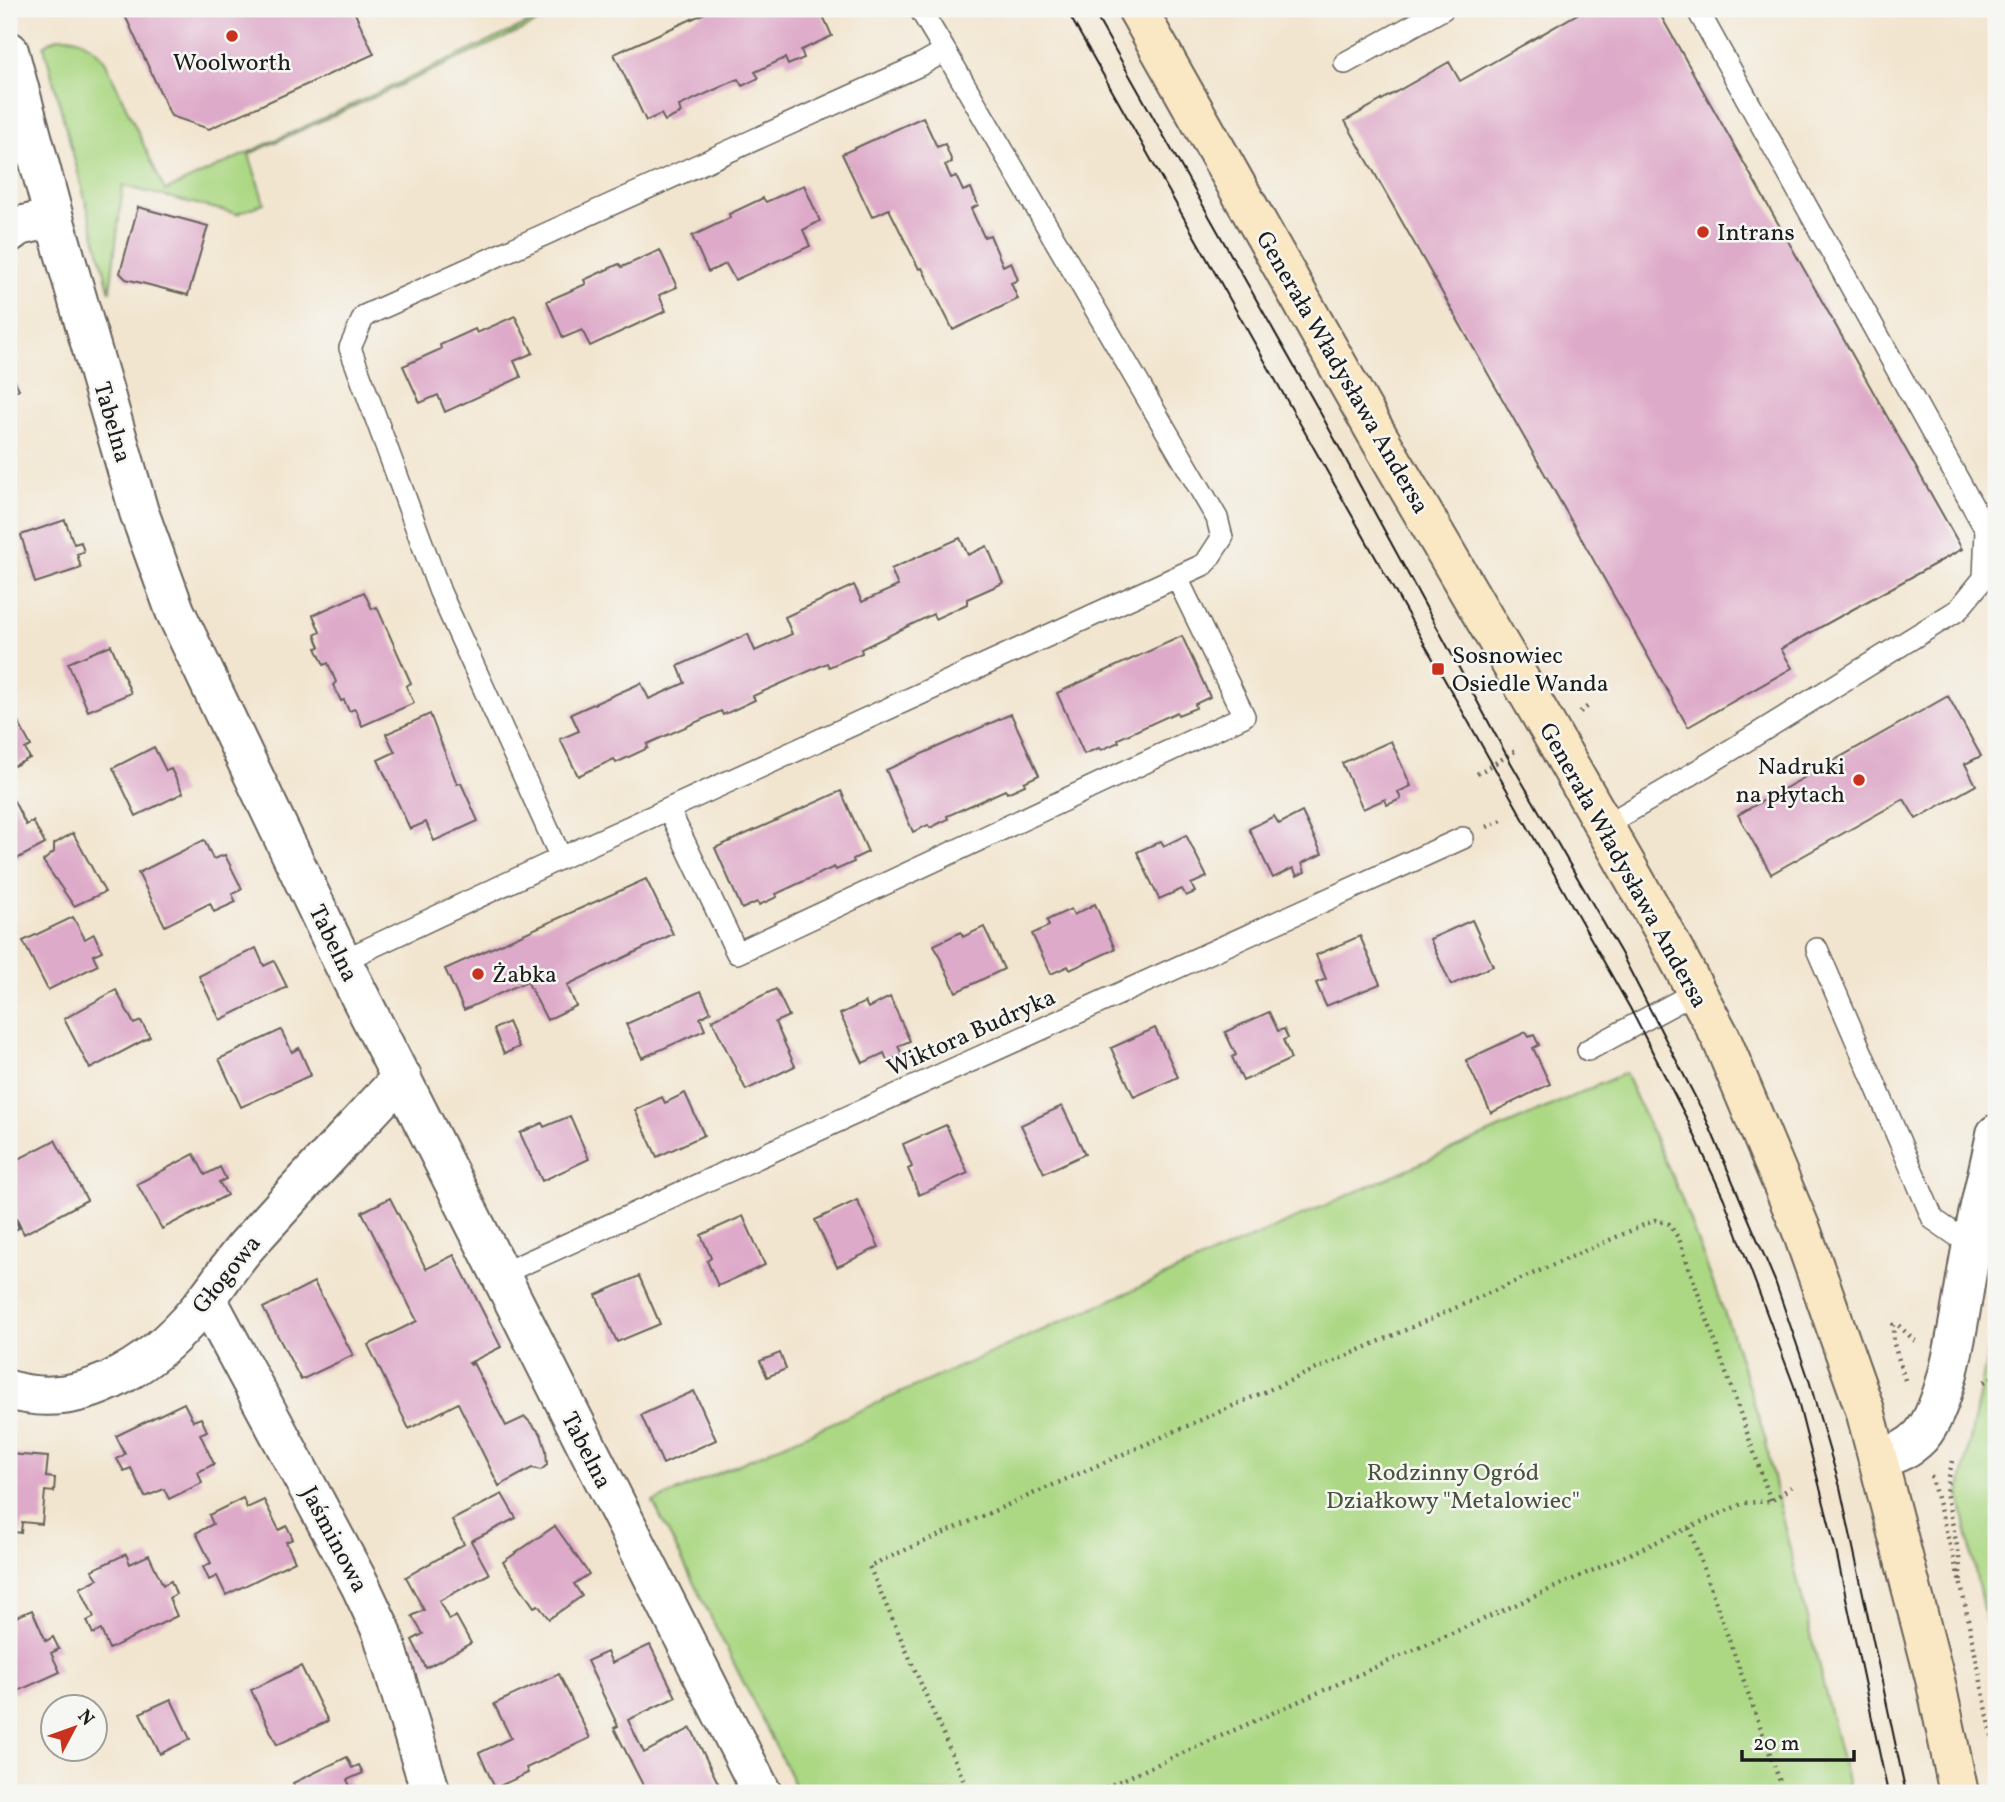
<svg xmlns="http://www.w3.org/2000/svg" width="2005" height="1802" font-family="Vollkorn,serif">
  <style>
    .green { fill: #acd884; stroke: #647a50; stroke-width: 2 }
    .building { fill: #deaac9 }
    .lines { fill: none; stroke-linecap: round; stroke-linejoin: round }
    .lane-casing { stroke: #67625b; stroke-width: 24 }
    .street-casing { stroke: #67625b; stroke-width: 42 }
    .secondary-casing { stroke: #67625b; stroke-width: 42 }
    .path { stroke: #67625b; stroke-width: 4.5; stroke-dasharray: 2 5; stroke-linecap: butt }
    .lane { stroke: #fff; stroke-width: 21 }
    .street { stroke: #fff; stroke-width: 38 }
    .secondary { stroke: #fae7c3; stroke-width: 38 }
    .tram { stroke: #1c1c1c; stroke-width: 2 }
    .poi-dot { fill: #c8321e; stroke: #f6f6f2; stroke-width: 2.5 }
    .labels { text-anchor: middle; stroke-width: 5; stroke-linejoin: round; paint-order: stroke }
    .poi-label { font-size: 24px; fill: #1c1c1c; stroke: #f6f6f2; text-anchor: start }
    .street-label { font-size: 24px; fill: #1c1c1c; stroke: #f6f6f2 }
    .park-label { font-size: 24px; fill: #47543b; stroke: #f6f6f2 }
  </style>
  <rect width="100%" height="100%" fill="#f6f6f2"/>
  <filter id="ink" filterUnits="userSpaceOnUse"><feTurbulence type="fractalNoise" baseFrequency=".0143" numOctaves="2"/><feDisplacementMap in="SourceGraphic" scale="14" xChannelSelector="R" yChannelSelector="G"/><feConvolveMatrix kernelMatrix="1 2 1 2 8 2 1 2 1" color-interpolation-filters="sRGB"/></filter>
  <filter id="wash" filterUnits="userSpaceOnUse"><feTurbulence type="fractalNoise" baseFrequency=".00686" numOctaves="4" result="noise"/><feDisplacementMap in="SourceGraphic" scale="28" xChannelSelector="R" yChannelSelector="G"/><feGaussianBlur stdDeviation="1.57" result="paint"/><feColorMatrix in="noise" values="0 0 0 0 0 0 0 0 0 0 0 0 0 0 0 0 0 1.4 0 .05"/><feComposite in="paint" operator="in"/></filter>
  <g filter="url(#wash)">
    <rect width="100%" height="100%" fill="#f2e5cf"/>
    <path class="green" d="M559,9H568L249,154L264,203L237,214L123,186L110,292L44,46C65,27 90,41 105,61L165,191Z
      M1625,1073L1679,1192L1730,1328L1765,1438L1777,1497L1850,1793H799L653,1502Z
      M1996,1313V1670L1959,1494Z"/>
    <g id="blocks">
      <path class="building" d="M122,9H353L374,54L209,129L171,116Z
        M714,9H820L832,36L801,50L804,58L788,65L785,58L755,72L759,78L742,86L738,79L679,106L681,113L665,121L661,114L646,121L614,54Z
        M1586,9H1657L1962,549L1781,649L1792,668L1688,727L1345,121L1449,62L1460,81Z
        M923,117L937,147L945,144L952,162L945,165L951,178L956,176L963,191L971,188L978,205L971,209L984,237L990,235L1003,266L1011,262L1018,280L1011,283L1018,299L953,330L922,268L919,269L889,209L872,217L842,154Z
        M804,185L820,221L803,230L810,246L735,280L726,264L708,272L692,236L730,218L729,214L763,198L766,202Z
        M138,207L208,226L188,295L126,279L120,273Z
        M660,250L677,287L659,295L666,311L590,346L582,330L563,338L547,301L586,284L584,280L619,264L622,267Z
        M515,316L533,353L514,361L521,377L445,412L438,395L420,403L403,366L441,349L440,345L475,329L477,333Z
        M9,371L19,389L9,395Z
        M65,520L74,544L81,542L84,552L77,554L81,568L35,583L21,535Z
        M960,538L968,555L987,546L1003,583L967,599V604L935,619L933,614L861,649L862,653L829,667L827,663L753,696L755,700L723,715L721,711L647,744L648,748L616,763L614,759L578,776L560,739L579,731L571,714L641,683L649,699L685,683L678,666L748,634L755,651L792,634L785,617L854,585L862,602L898,586L891,569Z
        M364,592L372,609L377,607L411,683L406,686L414,703L362,726L355,709L349,711L344,700L341,701L333,685L336,682L328,663L324,665L316,648L320,647L315,635L320,632L313,615Z
        M1182,636L1210,697L1195,704L1196,708L1178,715L1177,712L1118,739L1119,742L1101,750L1099,748L1084,754L1057,693Z
        M111,645L131,693L88,711L68,663Z
        M1948,696L1981,756L1965,764L1976,785L1916,819L1904,799L1771,874L1738,815Z
        M430,714L457,784L461,783L478,821L434,841L426,822L410,829L378,760L395,752L386,734Z
        M1011,714L1039,775L1024,782L1025,785L1007,793L1005,790L947,816L948,819L930,828L928,825L913,832L886,770Z
        M17,720L31,746L25,749L30,758L14,766L9,757V725Z
        M1391,741L1411,786L1398,792L1401,799L1387,805L1385,799L1363,809L1342,763Z
        M154,747L166,771L171,769L183,793L136,816L113,768Z
        M841,791L868,852L853,859L854,862L836,870L834,867L776,894L777,897L759,905L757,902L742,909L715,848Z
        M14,801L26,825L33,821L45,844L9,863V804Z
        M1302,812L1322,854L1302,863L1305,872L1297,876L1293,868L1273,878L1249,829L1274,816L1279,824Z
        M73,833L105,892L74,906L43,861L54,852V844Z
        M1186,835L1207,877L1191,884L1195,892L1186,896L1182,889L1159,899L1137,852L1161,841L1164,846Z
        M204,840L213,859L225,855L242,889L232,894L236,902L214,912L210,903L165,926L138,873Z
        M646,879L673,934L567,985L576,1006L547,1020L527,981L464,1010L445,969Z
        M1095,904L1115,949L1070,970L1068,966L1051,974L1032,934L1049,926L1047,920L1071,909L1074,915Z
        M73,917L85,939L94,934L102,951L93,955L98,965L48,990L23,941Z
        M1472,920L1493,966L1451,985L1430,939Z
        M984,927L1004,969L956,992L934,945L961,932L963,937Z
        M1360,936L1380,984L1326,1006L1316,983L1326,979L1316,955Z
        M256,948L264,966L274,961L287,987L220,1020L199,976Z
        M776,989L789,1016L775,1022L795,1066L746,1090L712,1020Z
        M116,990L134,1024L141,1021L150,1037L90,1069L64,1019Z
        M701,991L711,1012L700,1018L705,1030L642,1058L626,1024Z
        M890,997L910,1041L898,1046L902,1055L888,1062L884,1053L863,1063L840,1014L865,1002L868,1008Z
        M1269,1012L1278,1031L1284,1029L1288,1038L1283,1040L1291,1059L1243,1081L1232,1057L1236,1055L1225,1032Z
        M508,1022L519,1047L504,1054L494,1029Z
        M1155,1028L1178,1077L1134,1097L1111,1048Z
        M281,1030L292,1052L299,1048L311,1075L241,1107L219,1059Z
        M1526,1032L1529,1037L1534,1035L1539,1045L1533,1048L1550,1084L1491,1113L1466,1060Z
        M685,1093L704,1135L657,1157L635,1110L662,1097L665,1103Z
        M1062,1106L1085,1154L1044,1173L1021,1125Z
        M570,1116L589,1159L542,1181L520,1133L542,1123L544,1127Z
        M946,1125L968,1173L919,1195L908,1169L912,1167L903,1144Z
        M55,1140L87,1200L24,1234L9,1204V1164Z
        M194,1154L205,1175L220,1167L226,1179L219,1182L227,1195L162,1229L137,1184Z
        M390,1198L426,1269L454,1255L501,1347L469,1363L471,1365L473,1363L506,1426L525,1417L541,1434L546,1450L547,1465L541,1470L532,1468L499,1486L458,1403L409,1429L368,1345L417,1321L362,1212Z
        M857,1200L879,1247L837,1267L815,1220Z
        M9,1207L19,1228L9,1233Z
        M743,1216L765,1265L718,1286L707,1261L711,1258L701,1235Z
        M639,1276L660,1324L617,1342L596,1295Z
        M314,1282L353,1355L301,1380L263,1308Z
        M780,1353L786,1369L767,1377L760,1361Z
        M694,1391L716,1440L663,1464L641,1415Z
        M184,1403L193,1421L201,1418L207,1431L200,1434L214,1464L198,1472L202,1483L169,1499L164,1489L145,1497L131,1468L124,1471L117,1459L125,1454L116,1436Z
        M9,1454L48,1457L46,1477L55,1478L54,1492L45,1491L42,1524L22,1522L21,1533L9,1531Z
        M502,1494L516,1518L471,1541L489,1574L439,1601L449,1620L456,1616L471,1643L426,1668L412,1640L423,1634L412,1616L424,1610L406,1577L464,1544L452,1520Z
        M243,1498L247,1508L264,1500L279,1530L287,1526L293,1539L286,1542L295,1561L226,1595L217,1576L209,1580L203,1567L211,1563L196,1533L213,1524L209,1515Z
        M555,1526L589,1574L574,1584L582,1596L549,1619L538,1605L534,1607L503,1562Z
        M126,1554L130,1564L149,1555L163,1585L171,1581L176,1594L169,1598L177,1616L109,1649L101,1630L93,1634L87,1621L94,1617L80,1588L98,1579L92,1570Z
        M9,1608L14,1618L32,1610L46,1641L53,1637L59,1649L51,1653L60,1672L9,1695Z
        M650,1645L676,1697L628,1720L644,1753L691,1728L723,1793H647L630,1760L614,1728L618,1726L587,1661L607,1652L612,1663Z
        M301,1666L328,1721L277,1745L251,1690Z
        M559,1674L590,1738L526,1768L528,1773L495,1788L479,1753L511,1738L494,1704Z
        M171,1699L190,1739L160,1754L140,1713Z
        M347,1757L352,1768L359,1765L363,1773L347,1780L354,1793H298L293,1783Z"/>
    </g>
  </g>
  <g filter="url(#ink)">
    <use href="#blocks" fill-opacity="0" stroke="#67625b" stroke-width="2"/>
    <g class="lines">
      <g class="lane-casing">
        <path id="lane" d="M920,9L945,51
          M1345,63L1443,9
          M669,810L737,953L1244,716L1177,578
          M1604,826L1671,787L1958,610L1984,578L1986,530L1697,9
          M1817,949L1933,1219L1972,1246
          M342,961L561,858L1205,564L1222,538L1217,518L945,51L920,65L364,316L350,348L440,592L561,858
          M1588,1050L1696,992
          M501,1274L1463,838"/>
      </g>
      <g class="street-casing">
        <path id="street" d="M9,51L54,218L139,512L175,611L342,961L762,1793
          M9,233L19,226L54,218
          M207,1299L360,1585L382,1632L431,1793
          M9,1390C88,1414 163,1357 208,1297C222,1279 234,1259 250,1242C300,1186 351,1132 402,1077
          M1879,1459C1895,1454 1909,1449 1921,1436C1952,1399 1961,1300 1971,1250C1978,1211 1988,1173 1996,1134"/>
      </g>
      <g class="secondary-casing">
        <path id="secondary" d="M1137,9L1375,431L1550,731L1661,926L1721,1038L1801,1229L1865,1410L1935,1679L1959,1793"/>
      </g>
      <path class="path" d="M1580,712L1591,704
        M1477,774L1517,750
        M1487,827L1502,820
        M1905,1380L1894,1344L1893,1325L1897,1324L1915,1341
        M1984,1382L1996,1376
        M1952,1461L1946,1492L1959,1556L1961,1585
        M1931,1476L1961,1585L1996,1755
        M1689,1528L1784,1793
        M969,1793L869,1566L1655,1220L1669,1224L1679,1239L1771,1501
        M1093,1793L1744,1503L1771,1501L1791,1487"/>
      <use href="#lane" class="lane"/>
      <use href="#street" class="street"/>
      <use href="#secondary" class="secondary"/>
      <path class="tram" d="M1066,9L1630,1008L1688,1121L1724,1199L1794,1386L1836,1551L1888,1793
        M1092,9L1321,414L1507,756L1621,953L1704,1114L1775,1281L1809,1380L1840,1487L1906,1793"/>
    </g>
  </g>
  <g class="poi-dot">
    <circle cx="232" cy="36" r="7"/>
    <circle cx="1703" cy="232" r="7"/>
    <rect x="1431" y="662" width="14" height="14" rx="3.5"/>
    <circle cx="1859" cy="780" r="7"/>
    <circle cx="478" cy="974" r="7"/>
  </g>
  <g class="labels">
    <g class="poi-label">
      <text x="232" y="70" text-anchor="middle">Woolworth</text>
      <text x="1717" y="240">Intrans</text>
      <text x="1452" y="663">Sosnowiec<tspan x="1452" dy="28">Osiedle Wanda</tspan></text>
      <text x="1845" y="774" text-anchor="end">Nadruki<tspan x="1845" dy="28">na płytach</tspan></text>
      <text x="492" y="982">Żabka</text>
    </g>
    <g class="street-label">
      <text transform="translate(1343 372) rotate(60)" y="8">Generała Władysława Andersa</text>
      <text transform="translate(113 422) rotate(74)" y="8">Tabelna</text>
      <text transform="translate(1624 865) rotate(61)" y="8">Generała Władysława Andersa</text>
      <text transform="translate(334 943) rotate(64)" y="8">Tabelna</text>
      <text transform="translate(971 1032) rotate(-24)" y="8">Wiktora Budryka</text>
      <text transform="translate(226 1274) rotate(-51)" y="8">Głogowa</text>
      <text transform="translate(587 1450) rotate(63)" y="8">Tabelna</text>
      <text transform="translate(335 1539) rotate(62)" y="8">Jaśminowa</text>
    </g>
    <g class="park-label">
      <text x="1453" y="1480">Rodzinny Ogród<tspan x="1453" dy="28">Działkowy "Metalowiec"</tspan></text>
    </g>
  </g>
  <rect width="2005" height="1802" fill="none" stroke="#f6f6f2" stroke-width="35"/>
  <g transform="translate(74 1728) rotate(49)"><circle r="33" fill="#f6f6f2" stroke="#9f9f9c" stroke-width="2"/>
  <path d="M0-5L12 26L0 18L-12 26Z" fill="#c8321e"/>
  <text y="-10" font-size="19" font-weight="bold" text-anchor="middle" fill="#1c1c1c">N</text>
  </g>
  <path d="M1742 1750v10h112v-10" fill="none" stroke="#1c1c1c" stroke-width="3.5"/>
  <text x="1753" y="1750" font-size="21" fill="#1c1c1c" stroke="#f6f6f2" stroke-width="5" paint-order="stroke">20 m</text>
</svg>
